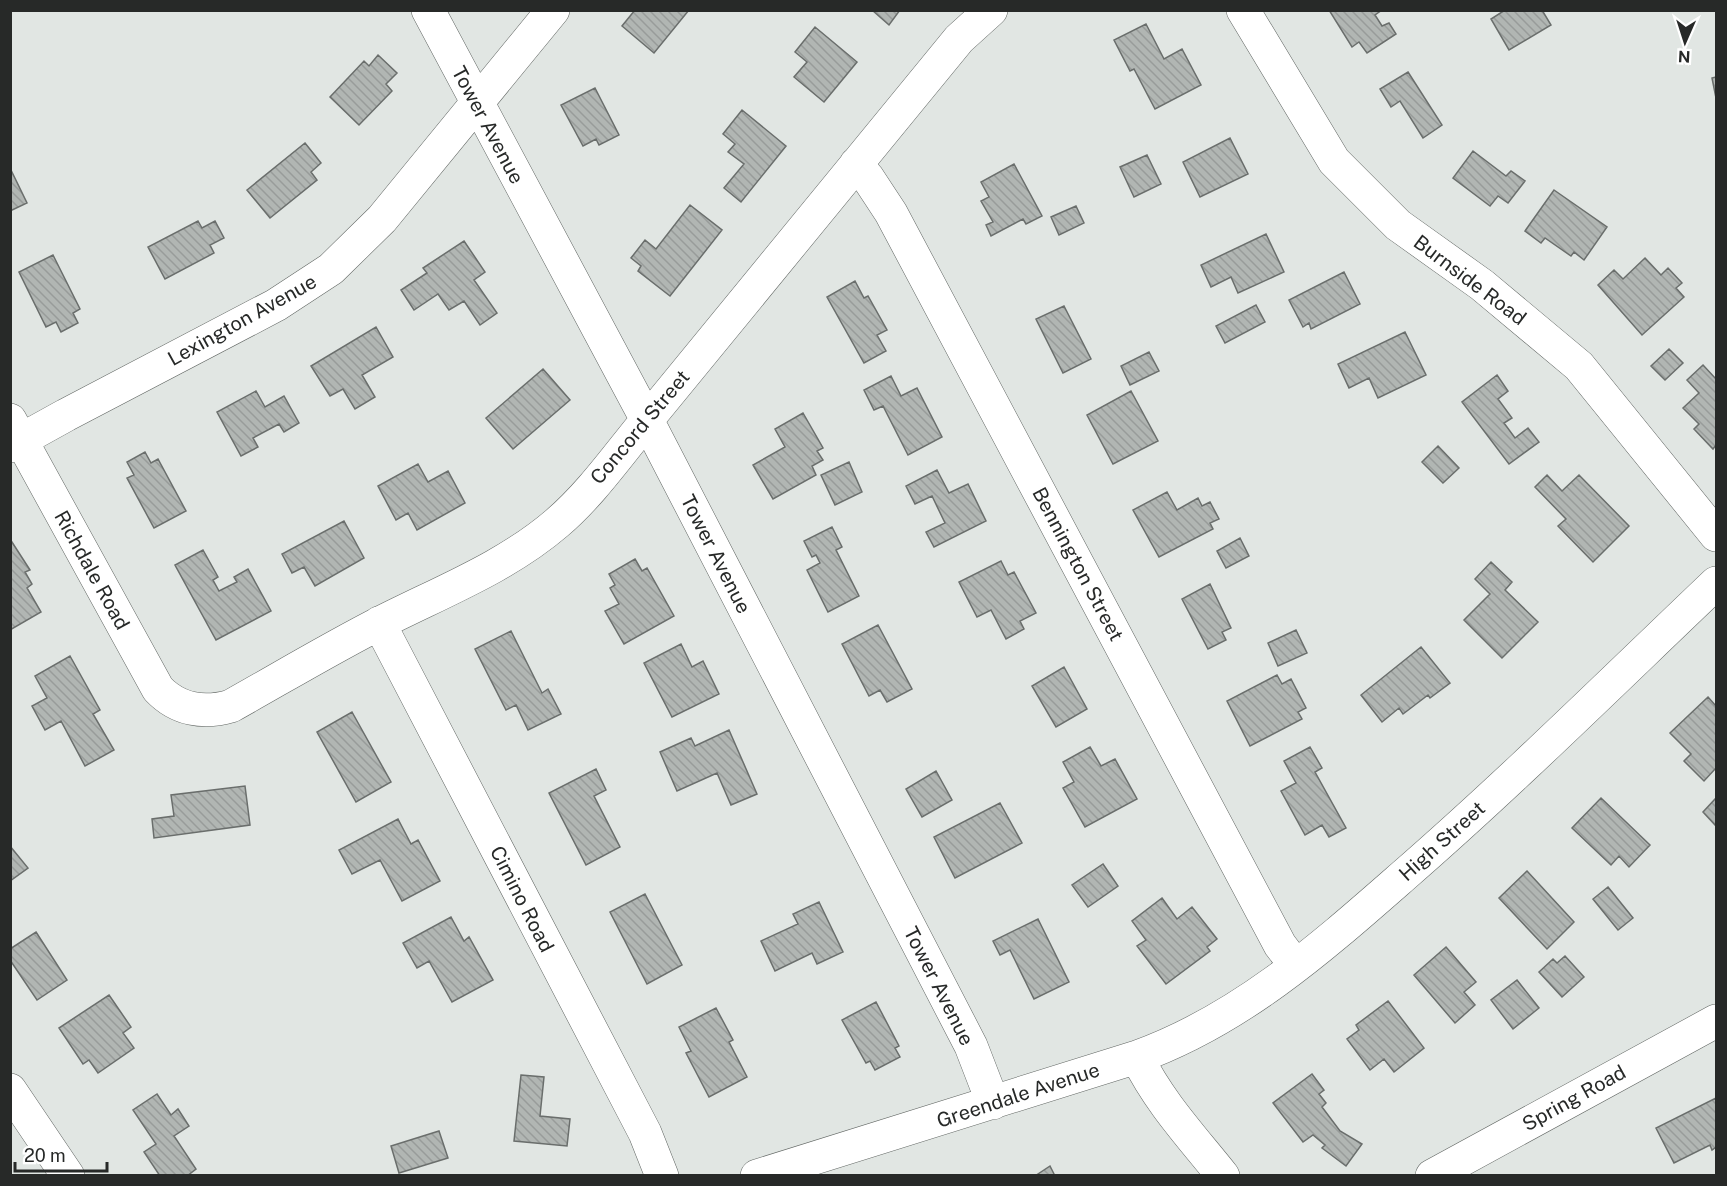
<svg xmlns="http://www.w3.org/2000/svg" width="1727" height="1186" font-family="'Public Sans',sans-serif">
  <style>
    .building { fill: url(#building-back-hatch); stroke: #6a6e6c; stroke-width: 1.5 }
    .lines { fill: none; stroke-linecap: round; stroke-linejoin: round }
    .minor-casing { stroke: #616663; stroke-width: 34 }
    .minor { stroke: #fff; stroke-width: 33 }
    .labels { text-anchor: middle; stroke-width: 4.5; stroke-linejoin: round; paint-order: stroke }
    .street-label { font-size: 20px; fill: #272928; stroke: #fff }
  </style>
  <defs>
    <pattern id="building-back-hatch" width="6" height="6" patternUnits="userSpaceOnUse" patternTransform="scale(1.5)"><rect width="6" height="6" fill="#b1b6b3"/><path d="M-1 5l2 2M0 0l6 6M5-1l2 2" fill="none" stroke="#989c9a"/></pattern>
  </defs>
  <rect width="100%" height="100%" fill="#e1e6e3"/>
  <path class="building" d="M635,10H689L654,53L622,26Z
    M872,10H900L889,25Z
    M1329,10H1382L1375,15L1382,26L1389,23L1396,34L1367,53L1359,42L1352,47Z
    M1505,10H1542L1551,25L1509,50L1491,19Z
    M1146,24L1164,59L1182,49L1201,85L1155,109L1134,69L1130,71L1114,40Z
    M815,27L857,62L824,102L794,77L807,62L795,52Z
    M378,55L397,73L386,84L392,91L359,125L330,97L364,61L369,66Z
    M1408,72L1442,125L1423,138L1400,101L1391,107L1380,89Z
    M1716,77V98L1712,78Z
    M595,88L619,135L599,145L596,139L583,146L561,105Z
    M742,110L786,146L741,202L724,188L744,164L728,152L735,144L723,134Z
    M1230,138L1248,174L1200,197L1183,162Z
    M305,143L321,163L311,172L317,180L270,218L247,190Z
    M1473,151L1506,176L1511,171L1525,181L1508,203L1498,196L1490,206L1453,178Z
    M1147,155L1161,184L1134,197L1120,167Z
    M1014,164L1042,216L1026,224L1023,219L991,236L986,225L993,222L981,201L989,197L981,182Z
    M10,168L27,203L10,211Z
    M1554,190L1607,227L1584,260L1574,252L1571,256L1545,238L1541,243L1525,231Z
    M690,205L722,230L670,296L638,271L641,266L631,258L645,240L656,249Z
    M1076,206L1084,223L1059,235L1051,217Z
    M198,221L202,228L215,221L224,238L210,245L214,253L165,279L148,247Z
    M1266,234L1284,272L1238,293L1231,277L1211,287L1201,265Z
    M464,241L485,272L474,280L497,313L480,325L464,301L449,310L438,294L414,310L401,290L427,273L423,268Z
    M53,255L80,309L73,313L78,323L61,332L56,322L46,327L19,272Z
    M1645,258L1661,275L1668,268L1682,283L1676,288L1684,297L1642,335L1598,285L1614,270L1623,279Z
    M1344,272L1360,304L1311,329L1309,323L1303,327L1289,300Z
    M855,281L864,298L868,296L887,330L877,335L886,351L864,363L827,297Z
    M1256,305L1265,322L1225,343L1216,326Z
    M1064,306L1091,359L1063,373L1036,319Z
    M376,327L393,357L362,375L375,397L355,409L343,389L330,396L311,366Z
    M1405,332L1426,375L1378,398L1369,378L1349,388L1338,364Z
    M1669,349L1683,363L1665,380L1651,366Z
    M1149,352L1159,371L1130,385L1121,366Z
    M1703,365L1716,379V445L1713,449L1694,429L1699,424L1683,408L1699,393L1687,380Z
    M543,369L570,400L513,449L486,418Z
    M1497,375L1508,391L1498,399L1512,418L1504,423L1515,438L1528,428L1539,442L1509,464L1462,402Z
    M891,376L901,396L917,388L942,437L908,455L883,406L874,410L864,390Z
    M256,391L265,407L284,396L299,423L284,432L279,424L253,438L258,447L241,456L217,412Z
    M1131,391L1158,441L1113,464L1087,415Z
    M803,413L823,448L817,451L823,460L812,466L816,475L773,499L753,465L785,447L775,429Z
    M1438,446L1459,468L1443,483L1422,462Z
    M145,452L151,463L158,459L186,511L154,528L127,478L134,475L127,462Z
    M849,462L862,492L835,505L821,475Z
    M418,464L428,482L448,471L465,503L417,530L408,513L396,520L378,486Z
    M937,470L949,493L968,484L986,521L934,547L926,532L945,523L932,496L915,504L906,486Z
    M1547,475L1562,491L1579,475L1629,526L1593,562L1558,526L1566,519L1535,487Z
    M1167,492L1177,510L1198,498L1202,506L1210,502L1219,519L1210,523L1213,529L1159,557L1133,510Z
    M344,521L364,558L315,586L304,567L292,573L282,554Z
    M832,527L842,547L836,550L859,596L828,612L807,570L820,563L816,555L812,557L804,541Z
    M1240,538L1249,556L1226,568L1217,551Z
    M10,539L30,570L25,572L32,584L27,588L41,612L10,630Z
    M203,550L218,577L213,580L219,591L237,582L234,577L248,569L271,611L216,640L175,565Z
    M635,559L642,571L647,568L674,616L624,644L605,611L619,604L610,588L615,585L609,574Z
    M1001,561L1008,575L1014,572L1036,613L1020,621L1024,629L1006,639L991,610L977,617L959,582Z
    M1491,562L1512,582L1505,590L1538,622L1502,658L1464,620L1490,594L1475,579Z
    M1210,584L1231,628L1222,632L1226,640L1208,649L1182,599Z
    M878,625L912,689L887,702L880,690L869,696L842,644Z
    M1296,630L1307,653L1278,666L1268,643Z
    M511,631L542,693L548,689L561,714L528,730L516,705L506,710L475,649Z
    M681,644L692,667L703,661L719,694L672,717L644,663Z
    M1421,647L1450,683L1430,698L1428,695L1403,714L1399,708L1382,722L1361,695Z
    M70,656L100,710L93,714L114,750L85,766L61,721L45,730L32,706L47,698L35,676Z
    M1064,667L1087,709L1056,727L1032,686Z
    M1277,675L1282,684L1291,679L1306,708L1298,712L1302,719L1250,746L1227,701Z
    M1708,697L1716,706V768L1704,781L1684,761L1691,754L1670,733Z
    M352,712L391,782L356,802L317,732Z
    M729,730L757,794L731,805L717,773L677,791L660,752L691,738L695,746Z
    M1090,747L1101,766L1115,759L1137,799L1085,827L1063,788L1074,782L1063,762Z
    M1310,747L1322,768L1315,772L1346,828L1329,837L1322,825L1305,835L1281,791L1296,783L1284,761Z
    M596,769L606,790L594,796L620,847L586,865L549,793Z
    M936,771L952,800L922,817L906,789Z
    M245,786L250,825L154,838L152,819L174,816L171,795Z
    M1601,798L1650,845L1629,867L1619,856L1611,865L1572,828Z
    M1716,798V826L1703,812Z
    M1000,803L1022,843L955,878L934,837Z
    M398,819L411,844L418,840L440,881L402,901L380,860L352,874L339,850Z
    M10,846L28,868L10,881Z
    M1103,864L1118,886L1088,907L1072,885Z
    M1527,871L1574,922L1547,949L1499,898Z
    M1608,887L1633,918L1618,930L1593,899Z
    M645,894L682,965L647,984L610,912Z
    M1162,898L1177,919L1192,907L1217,939L1207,947L1210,951L1166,984L1137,946L1146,940L1132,921Z
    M819,902L843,952L817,964L812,953L775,971L761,941L798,924L793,914Z
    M451,917L464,941L469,937L493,980L452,1002L429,961L417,968L403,943Z
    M1038,919L1069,982L1034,999L1010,950L1000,955L993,941Z
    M36,932L67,980L37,1000L10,960V949Z
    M1446,947L1476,982L1464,992L1475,1005L1455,1023L1414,975Z
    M1565,956L1584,977L1562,997L1539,972L1553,959L1557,963Z
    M1517,980L1539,1008L1513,1029L1491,1000Z
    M109,995L131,1027L123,1033L134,1048L98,1073L89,1060L83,1064L59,1028Z
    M1388,1001L1424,1048L1394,1072L1384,1059L1370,1070L1347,1039L1359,1030L1356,1025Z
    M876,1002L899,1046L895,1048L900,1057L875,1070L870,1061L866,1063L842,1020Z
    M716,1008L733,1040L729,1042L747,1077L709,1097L686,1053L691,1051L679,1027Z
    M1312,1074L1324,1090L1319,1094L1326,1103L1322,1107L1340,1131L1362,1144L1346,1166L1322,1148L1325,1145L1313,1135L1303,1142L1273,1103Z
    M521,1075L544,1077L540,1116L570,1119L567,1146L514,1141Z
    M157,1094L171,1115L178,1109L189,1126L174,1136L196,1169L187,1176H160L144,1152L156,1144L133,1110Z
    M1716,1098V1147L1712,1150L1710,1145L1674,1163L1656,1128Z
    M439,1131L448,1158L399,1173L391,1146Z
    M1050,1166L1055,1176H1035Z"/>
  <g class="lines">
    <g class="minor-casing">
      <path id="minor" d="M428,10L647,420L971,1046L993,1103
        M1243,10L1334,161L1398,225L1482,285L1579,366L1716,535
        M856,164L868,178L891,213L1280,945L1296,966
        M10,420L158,689C178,710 204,714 231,706C281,678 331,648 382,622C441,592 506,567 557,523C591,494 618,455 647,420L959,39L991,10
        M10,446L66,415L276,305L331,269L382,219L553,10
        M379,623L645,1133L662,1176
        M1137,1057C1159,1102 1192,1137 1223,1176
        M10,1090L68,1176
        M757,1176L1137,1057C1240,1020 1321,948 1402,877C1510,783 1612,682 1716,583
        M1432,1176L1716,1021"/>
    </g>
    <use href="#minor" class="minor"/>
  </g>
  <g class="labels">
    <g class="street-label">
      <text transform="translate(488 125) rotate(62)" y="7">Tower Avenue</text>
      <text transform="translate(1470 280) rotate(37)" y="7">Burnside Road</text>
      <text transform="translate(242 320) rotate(-29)" y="7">Lexington Avenue</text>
      <text transform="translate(640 427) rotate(-50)" y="7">Concord Street</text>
      <text transform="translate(716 554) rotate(63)" y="7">Tower Avenue</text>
      <text transform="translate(1078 564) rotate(62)" y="7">Bennington Street</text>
      <text transform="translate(92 570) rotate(61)" y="7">Richdale Road</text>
      <text transform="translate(1442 841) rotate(-42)" y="7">High Street</text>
      <text transform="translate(522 899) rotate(63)" y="7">Cimino Road</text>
      <text transform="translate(939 986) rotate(63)" y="7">Tower Avenue</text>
      <text transform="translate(1018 1095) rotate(-18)" y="7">Greendale Avenue</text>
      <text transform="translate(1574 1098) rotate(-29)" y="7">Spring Road</text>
    </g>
  </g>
  <rect width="1727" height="1186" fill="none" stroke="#272928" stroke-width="24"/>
  <g transform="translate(1685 42) rotate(183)" stroke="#ffffff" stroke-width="4.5" paint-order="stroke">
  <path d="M0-4.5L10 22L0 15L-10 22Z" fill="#272928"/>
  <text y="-9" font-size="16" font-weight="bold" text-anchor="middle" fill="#272928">N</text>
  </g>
  <path d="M15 1162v9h92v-9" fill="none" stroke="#272928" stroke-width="3"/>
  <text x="24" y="1162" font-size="18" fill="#272928" stroke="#ffffff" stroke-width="4.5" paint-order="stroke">20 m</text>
</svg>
